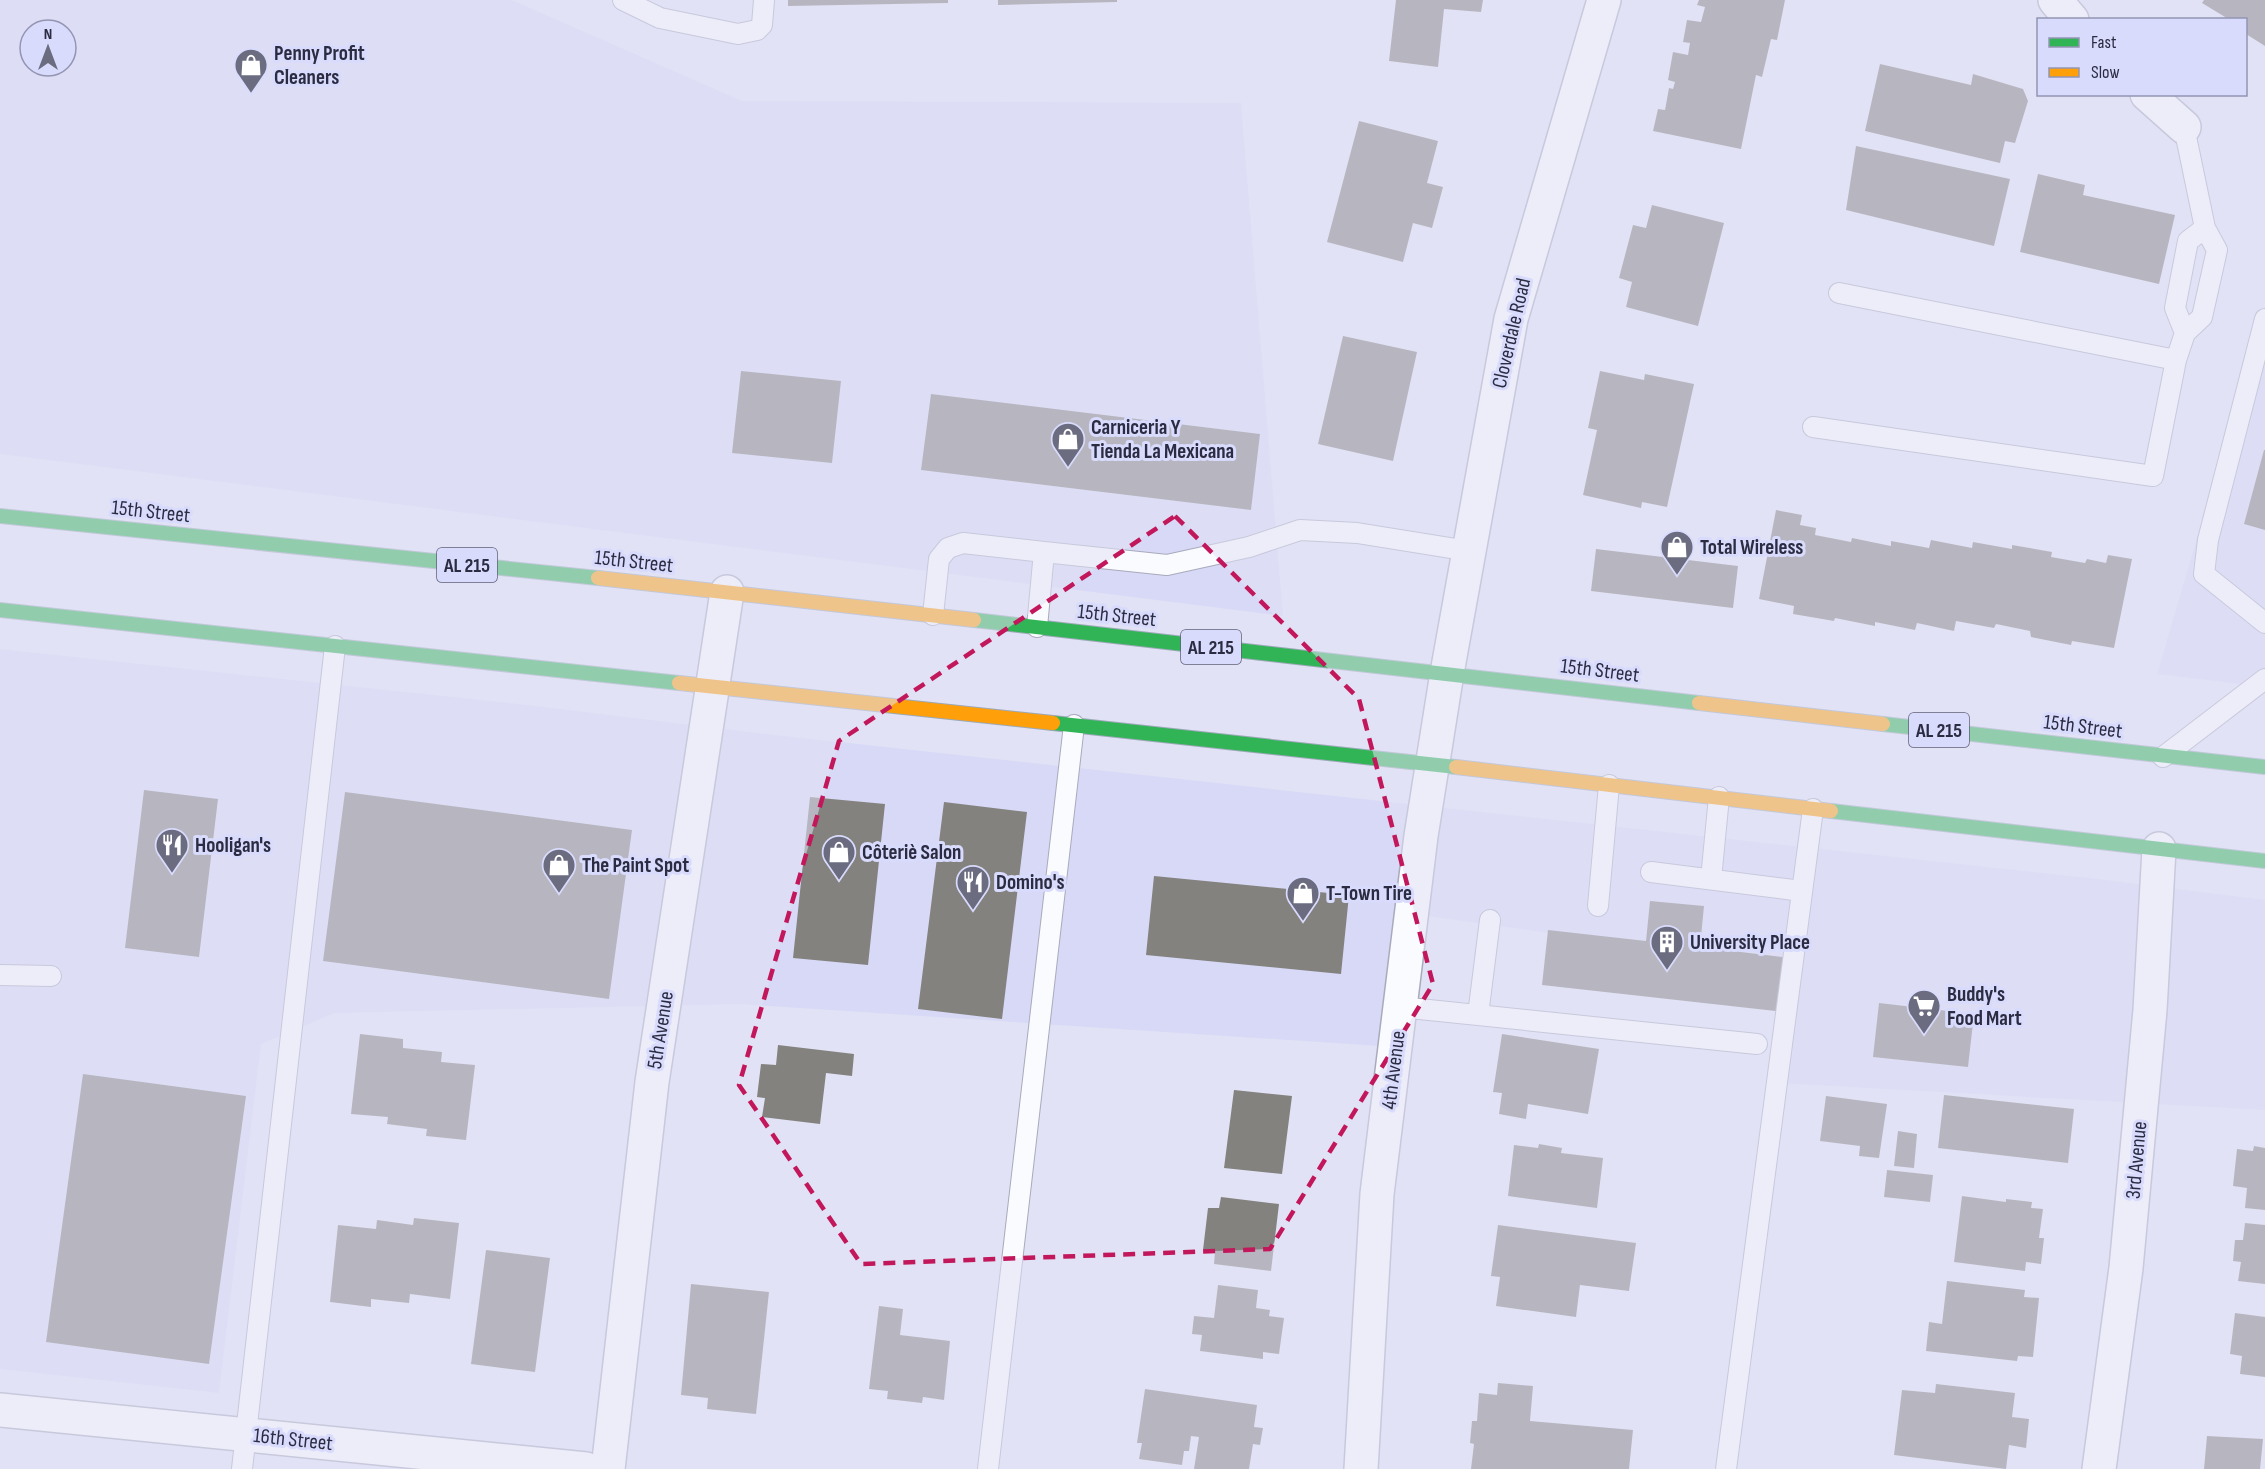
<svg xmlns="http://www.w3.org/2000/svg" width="2265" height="1469" font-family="'Sofia Sans Condensed',sans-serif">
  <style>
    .built { fill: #d7d9f6; fill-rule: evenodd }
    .building { fill: #83827f }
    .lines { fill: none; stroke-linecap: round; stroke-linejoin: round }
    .lane-casing { stroke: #a9aabc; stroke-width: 22 }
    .street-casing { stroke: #a9aabc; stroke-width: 36 }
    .fast-casing { stroke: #9ca9b7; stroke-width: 16 }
    .slow-casing { stroke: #9ca9b7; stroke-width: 16 }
    .lane { stroke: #fafbfe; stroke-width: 20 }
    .street { stroke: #fafbfe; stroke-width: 33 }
    .fast { stroke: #30b455; stroke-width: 14 }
    .slow { stroke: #ff9f0a; stroke-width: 14 }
    .marked { fill: none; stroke: #c2185b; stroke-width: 4.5; stroke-dasharray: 12 8; stroke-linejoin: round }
    .labels { text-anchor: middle; stroke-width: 6; stroke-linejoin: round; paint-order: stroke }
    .shield { fill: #d9dbfd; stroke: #5f6079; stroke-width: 1.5 }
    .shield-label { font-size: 20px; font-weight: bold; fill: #2b2c41 }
    .poi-label { font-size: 21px; font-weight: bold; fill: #2b2c41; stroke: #d9dbfd; text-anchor: start }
    .street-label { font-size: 21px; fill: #2b2c41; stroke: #d9dbfd }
  </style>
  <rect width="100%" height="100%" fill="#e1e2f5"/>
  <path class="built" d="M0,0H512L742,101L1241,103L1283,616L0,454ZM30,30H66V66H30Z
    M2265,307V687L2157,674Z
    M0,649L528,705L775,735L2098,879L2265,900V1110L1776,1083L1792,967L1413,914L1396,1047L739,1004L335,1013L261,1044L219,1393L0,1369Z"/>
  <path class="building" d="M788,0H948V3L788,6Z
    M998,0H1117V2L998,5Z
    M1396,0H1483L1481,12L1444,9L1438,67L1389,61Z
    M1699,0H1785L1777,40L1771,39L1762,77L1756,75L1741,149L1653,131L1658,109L1665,110L1669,88L1673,89L1675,82L1668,80L1673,52L1688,55L1690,43L1683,42L1687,20L1701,22L1705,7L1697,5Z
    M2204,0H2265V46L2246,34V20H2230L2202,3Z
    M1880,64L1971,85L1973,74L2023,89L2028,101L2015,143L2005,141L2000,163L1865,131Z
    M1359,121L1438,141L1427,183L1443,187L1432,228L1413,223L1403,262L1327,242Z
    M1856,146L2010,179L1994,246L1846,210Z
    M2038,174L2085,185L2083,195L2175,215L2159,284L2020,252Z
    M1652,205L1724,223L1698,326L1626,307L1632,282L1619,278L1633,225L1646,228Z
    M1343,336L1417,352L1393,461L1318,444Z
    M741,371L841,381L832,463L732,453Z
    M1600,371L1644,380L1645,374L1694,384L1667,507L1642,502L1641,508L1583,495L1597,430L1588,428Z
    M931,394L1260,434L1251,510L921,470Z
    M2264,450H2265V530L2244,524Z
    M1776,510L1802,515L1800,525L1816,528L1815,535L1851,542L1852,538L1891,546V541L1929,548L1931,540L1972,548L1973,542L2012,549V545L2052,552L2051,557L2085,563L2087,559L2106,563L2108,555L2132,559L2114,648L2072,641L2071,645L2031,637L2030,631L1996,624L1994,628L1956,621L1954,631L1917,623L1915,630L1875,622V626L1835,618L1834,621L1793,614L1794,606L1759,599Z
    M1596,549L1738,566L1733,608L1591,591Z
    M144,790L218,799L199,957L125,948Z
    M345,792L632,830L609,999L323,961Z
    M810,797L885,804L868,965L793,958Z
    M944,802L1027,812L1002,1019L918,1009Z
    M1154,876L1349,895L1341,974L1146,955Z
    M1650,901L1704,906L1700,947L1791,958L1785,1012L1542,985L1548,930L1646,941Z
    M1879,1003L1974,1014L1968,1067L1873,1057Z
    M360,1034L403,1039V1048L442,1052L441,1062L475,1065L466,1140L426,1136L427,1129L387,1124L388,1117L351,1114Z
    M1502,1034L1599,1049L1588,1114L1528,1104L1526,1119L1499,1114L1502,1093L1493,1092Z
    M778,1045L854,1054L852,1076L826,1073L820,1124L762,1117L765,1098L757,1097L761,1064L776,1065Z
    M83,1074L246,1096L209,1364L46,1342Z
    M1234,1090L1292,1096L1282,1174L1224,1168Z
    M1944,1095L2074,1109L2068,1163L1938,1148Z
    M1826,1096L1887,1104L1879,1158L1859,1156L1860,1146L1820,1141Z
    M1898,1131L1917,1134L1914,1168L1894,1166Z
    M1539,1144L1562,1148L1561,1153L1603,1158L1597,1208L1508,1196L1514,1145L1538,1148Z
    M2254,1146L2265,1148V1210L2245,1208L2247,1188L2233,1186L2237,1149L2253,1151Z
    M1887,1170L1933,1175L1930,1202L1884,1197Z
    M1962,1196L2006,1202V1199L2032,1202L2031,1208L2043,1209L2039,1238H2044L2041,1264L2026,1262L2025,1271L1954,1262Z
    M1221,1197L1279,1204L1271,1271L1214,1264L1215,1252L1203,1250L1208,1208H1219Z
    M414,1218L459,1223L450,1299L410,1294L409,1303L371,1299V1307L330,1302L338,1225L376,1229L377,1220L413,1225Z
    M2245,1223L2265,1225V1284L2238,1281L2241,1262L2233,1261L2235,1240H2243Z
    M1498,1225L1636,1243L1629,1291L1580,1285L1576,1317L1496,1306L1500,1277L1491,1276Z
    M486,1250L550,1258L535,1372L471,1364Z
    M1947,1281L2025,1290L2024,1297L2039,1298L2033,1357L2018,1356L2017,1361L1926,1351L1929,1322L1942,1324Z
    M691,1284L769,1292L756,1414L707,1409L708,1398L681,1395Z
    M1218,1285L1258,1290L1256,1308L1270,1310L1269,1316L1284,1318L1279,1354L1263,1352V1359L1200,1351L1202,1335L1192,1334L1194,1316L1214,1318Z
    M879,1306L903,1309L900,1335L950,1341L944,1400L923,1397L922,1403L887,1399L888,1391L869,1389Z
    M2235,1313L2265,1317V1377L2240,1374L2242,1356L2230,1354Z
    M1498,1383L1533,1386L1530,1421L1633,1430L1629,1469H1471L1474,1444L1470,1443L1472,1421H1477L1479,1393L1497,1395Z
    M1936,1384L2015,1393L2012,1417L2029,1419L2026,1448L2009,1445L2006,1469L1894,1455L1902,1390L1935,1393Z
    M1145,1389L1257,1405L1254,1427L1263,1428L1260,1445L1253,1444L1249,1469H1194L1199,1437L1191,1436L1189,1451H1184L1182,1465L1139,1459L1142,1443H1137Z
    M2207,1436L2263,1439L2260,1469H2204Z"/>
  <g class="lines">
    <g class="lane-casing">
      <path id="lane" d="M623,0L660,18L738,34L757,30L762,25L764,0
        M2184,127L2205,228L2217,250L2202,317L2185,333L2175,308L2188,241L2205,228
        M1839,293L2176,360
        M2265,319L2208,540L2204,574L2265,623
        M1813,427L2153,476L2176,360L2185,333
        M1044,552L1167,565L1249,547L1300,530L1357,533L1469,551
        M933,615L939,559L948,548L963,543L1044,552L1037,627
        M2163,757L2265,679
        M1651,872L1802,891
        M1711,879L1719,797
        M1598,906L1609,785
        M0,975L51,976
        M1400,1007L1757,1044
        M1478,1015L1490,920
        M242,1469L335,646
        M988,1469L1074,725
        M1726,1469L1813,809"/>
    </g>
    <g class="street-casing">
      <path id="street" d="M2055,0L2072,20
        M2147,94L2184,127
        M0,1410L586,1469
        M608,1469L652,1082L727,592
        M1361,1469L1377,1194L1421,836L1447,673L1511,319L1604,0
        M2099,1469L2126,1268L2150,1010L2159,849"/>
    </g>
    <g class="fast-casing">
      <path id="fast" d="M0,516L598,578
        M0,610L679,683
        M974,620L1699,703
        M1053,723L1456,767
        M1883,724L2265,767
        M1831,811L2265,861"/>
    </g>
    <g class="slow-casing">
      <path id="slow" d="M598,578L974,620
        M679,683L1053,723
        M1699,703L1883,724
        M1456,767L1831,811"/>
    </g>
    <use href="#lane" class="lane"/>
    <use href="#street" class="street"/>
    <use href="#fast" class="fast"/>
    <use href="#slow" class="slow"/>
  </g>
  <path d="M0 0H2265V1469H0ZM1175,516L1359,699L1433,984L1270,1249L861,1264L739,1085L839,741Z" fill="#e1e2f5" fill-opacity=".55" fill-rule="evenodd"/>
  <path class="marked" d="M1175,516L1359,699L1433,984L1270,1249L861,1264L739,1085L839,741Z"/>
  <defs>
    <g id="shop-pin" transform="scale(1.725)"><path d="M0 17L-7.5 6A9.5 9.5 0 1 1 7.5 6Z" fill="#6b6c80" stroke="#d9dbfd"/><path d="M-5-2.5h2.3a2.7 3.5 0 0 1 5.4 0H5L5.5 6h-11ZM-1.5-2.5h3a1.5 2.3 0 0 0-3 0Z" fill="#fff"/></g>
    <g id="restaurant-pin" transform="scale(1.725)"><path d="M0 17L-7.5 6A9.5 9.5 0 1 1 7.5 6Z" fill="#6b6c80" stroke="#d9dbfd"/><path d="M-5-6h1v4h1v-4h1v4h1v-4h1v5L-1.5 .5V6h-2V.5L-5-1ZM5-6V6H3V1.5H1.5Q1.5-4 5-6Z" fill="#fff"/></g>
    <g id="building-pin" transform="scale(1.725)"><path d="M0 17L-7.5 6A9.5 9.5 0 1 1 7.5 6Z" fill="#6b6c80" stroke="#d9dbfd"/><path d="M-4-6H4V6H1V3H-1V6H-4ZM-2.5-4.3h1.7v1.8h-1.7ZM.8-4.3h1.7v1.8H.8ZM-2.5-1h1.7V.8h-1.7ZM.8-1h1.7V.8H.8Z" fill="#fff"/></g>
    <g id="supermarket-pin" transform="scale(1.725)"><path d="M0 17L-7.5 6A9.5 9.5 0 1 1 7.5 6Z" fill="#6b6c80" stroke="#d9dbfd"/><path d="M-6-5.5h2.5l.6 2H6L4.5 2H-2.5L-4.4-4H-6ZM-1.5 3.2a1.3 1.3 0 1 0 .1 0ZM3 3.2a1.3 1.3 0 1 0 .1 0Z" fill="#fff"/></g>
  </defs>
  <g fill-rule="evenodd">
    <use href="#shop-pin" x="251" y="65"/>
    <use href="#shop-pin" x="1068" y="439"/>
    <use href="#shop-pin" x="1677" y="547"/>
    <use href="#restaurant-pin" x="172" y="845"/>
    <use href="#shop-pin" x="839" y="852"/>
    <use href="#shop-pin" x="559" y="865"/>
    <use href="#restaurant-pin" x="973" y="882"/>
    <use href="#shop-pin" x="1303" y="893"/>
    <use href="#building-pin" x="1667" y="942"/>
    <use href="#supermarket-pin" x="1924" y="1006"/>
  </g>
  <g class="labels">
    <g class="shield">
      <rect x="437" y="548" width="60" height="34" rx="4.5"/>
      <rect x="1181" y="630" width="60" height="34" rx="4.5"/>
      <rect x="1909" y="713" width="60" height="34" rx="4.5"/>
    </g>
    <g class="shield-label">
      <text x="467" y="572">AL 215</text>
      <text x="1211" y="654">AL 215</text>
      <text x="1939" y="737">AL 215</text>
    </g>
    <g class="poi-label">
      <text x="274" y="60">Penny Profit<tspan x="274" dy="24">Cleaners</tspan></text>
      <text x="1091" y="434">Carniceria Y<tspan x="1091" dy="24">Tienda La Mexicana</tspan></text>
      <text x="1700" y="554">Total Wireless</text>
      <text x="195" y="852">Hooligan's</text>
      <text x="862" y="859">Côteriè Salon</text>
      <text x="582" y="872">The Paint Spot</text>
      <text x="996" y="889">Domino's</text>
      <text x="1326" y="900">T-Town Tire</text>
      <text x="1690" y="949">University Place</text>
      <text x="1947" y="1001">Buddy's<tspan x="1947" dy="24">Food Mart</tspan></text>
    </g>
    <g class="street-label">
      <text transform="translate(1511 333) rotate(-77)" y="7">Cloverdale Road</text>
      <text transform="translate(151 511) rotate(6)" y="7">15th Street</text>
      <text transform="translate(634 561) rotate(6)" y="7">15th Street</text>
      <text transform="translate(1117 615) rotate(6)" y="7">15th Street</text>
      <text transform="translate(1600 670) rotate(7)" y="7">15th Street</text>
      <text transform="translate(2083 726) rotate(7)" y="7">15th Street</text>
      <text transform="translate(660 1030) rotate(-81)" y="7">5th Avenue</text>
      <text transform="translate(1393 1070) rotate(-83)" y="7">4th Avenue</text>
      <text transform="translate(2136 1160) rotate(-85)" y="7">3rd Avenue</text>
      <text transform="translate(293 1439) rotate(6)" y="7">16th Street</text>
    </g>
  </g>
  <rect x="2037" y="18" width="210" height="78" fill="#d9dbfd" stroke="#9395b2" stroke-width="1.5"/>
  <rect x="2049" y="38" width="30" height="9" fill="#30b455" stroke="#9395b2" stroke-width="1.5"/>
  <text x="2091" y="48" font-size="18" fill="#2b2c41">Fast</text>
  <rect x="2049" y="68" width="30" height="9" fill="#ff9f0a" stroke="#9395b2" stroke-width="1.5"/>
  <text x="2091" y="78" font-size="18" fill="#2b2c41">Slow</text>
  <g transform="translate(48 48)"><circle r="28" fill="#d9dbfd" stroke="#9395b2" stroke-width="1.5"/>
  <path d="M0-4.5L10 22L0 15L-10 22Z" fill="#6b6c80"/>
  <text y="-9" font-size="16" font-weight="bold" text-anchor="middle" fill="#2b2c41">N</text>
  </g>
</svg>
